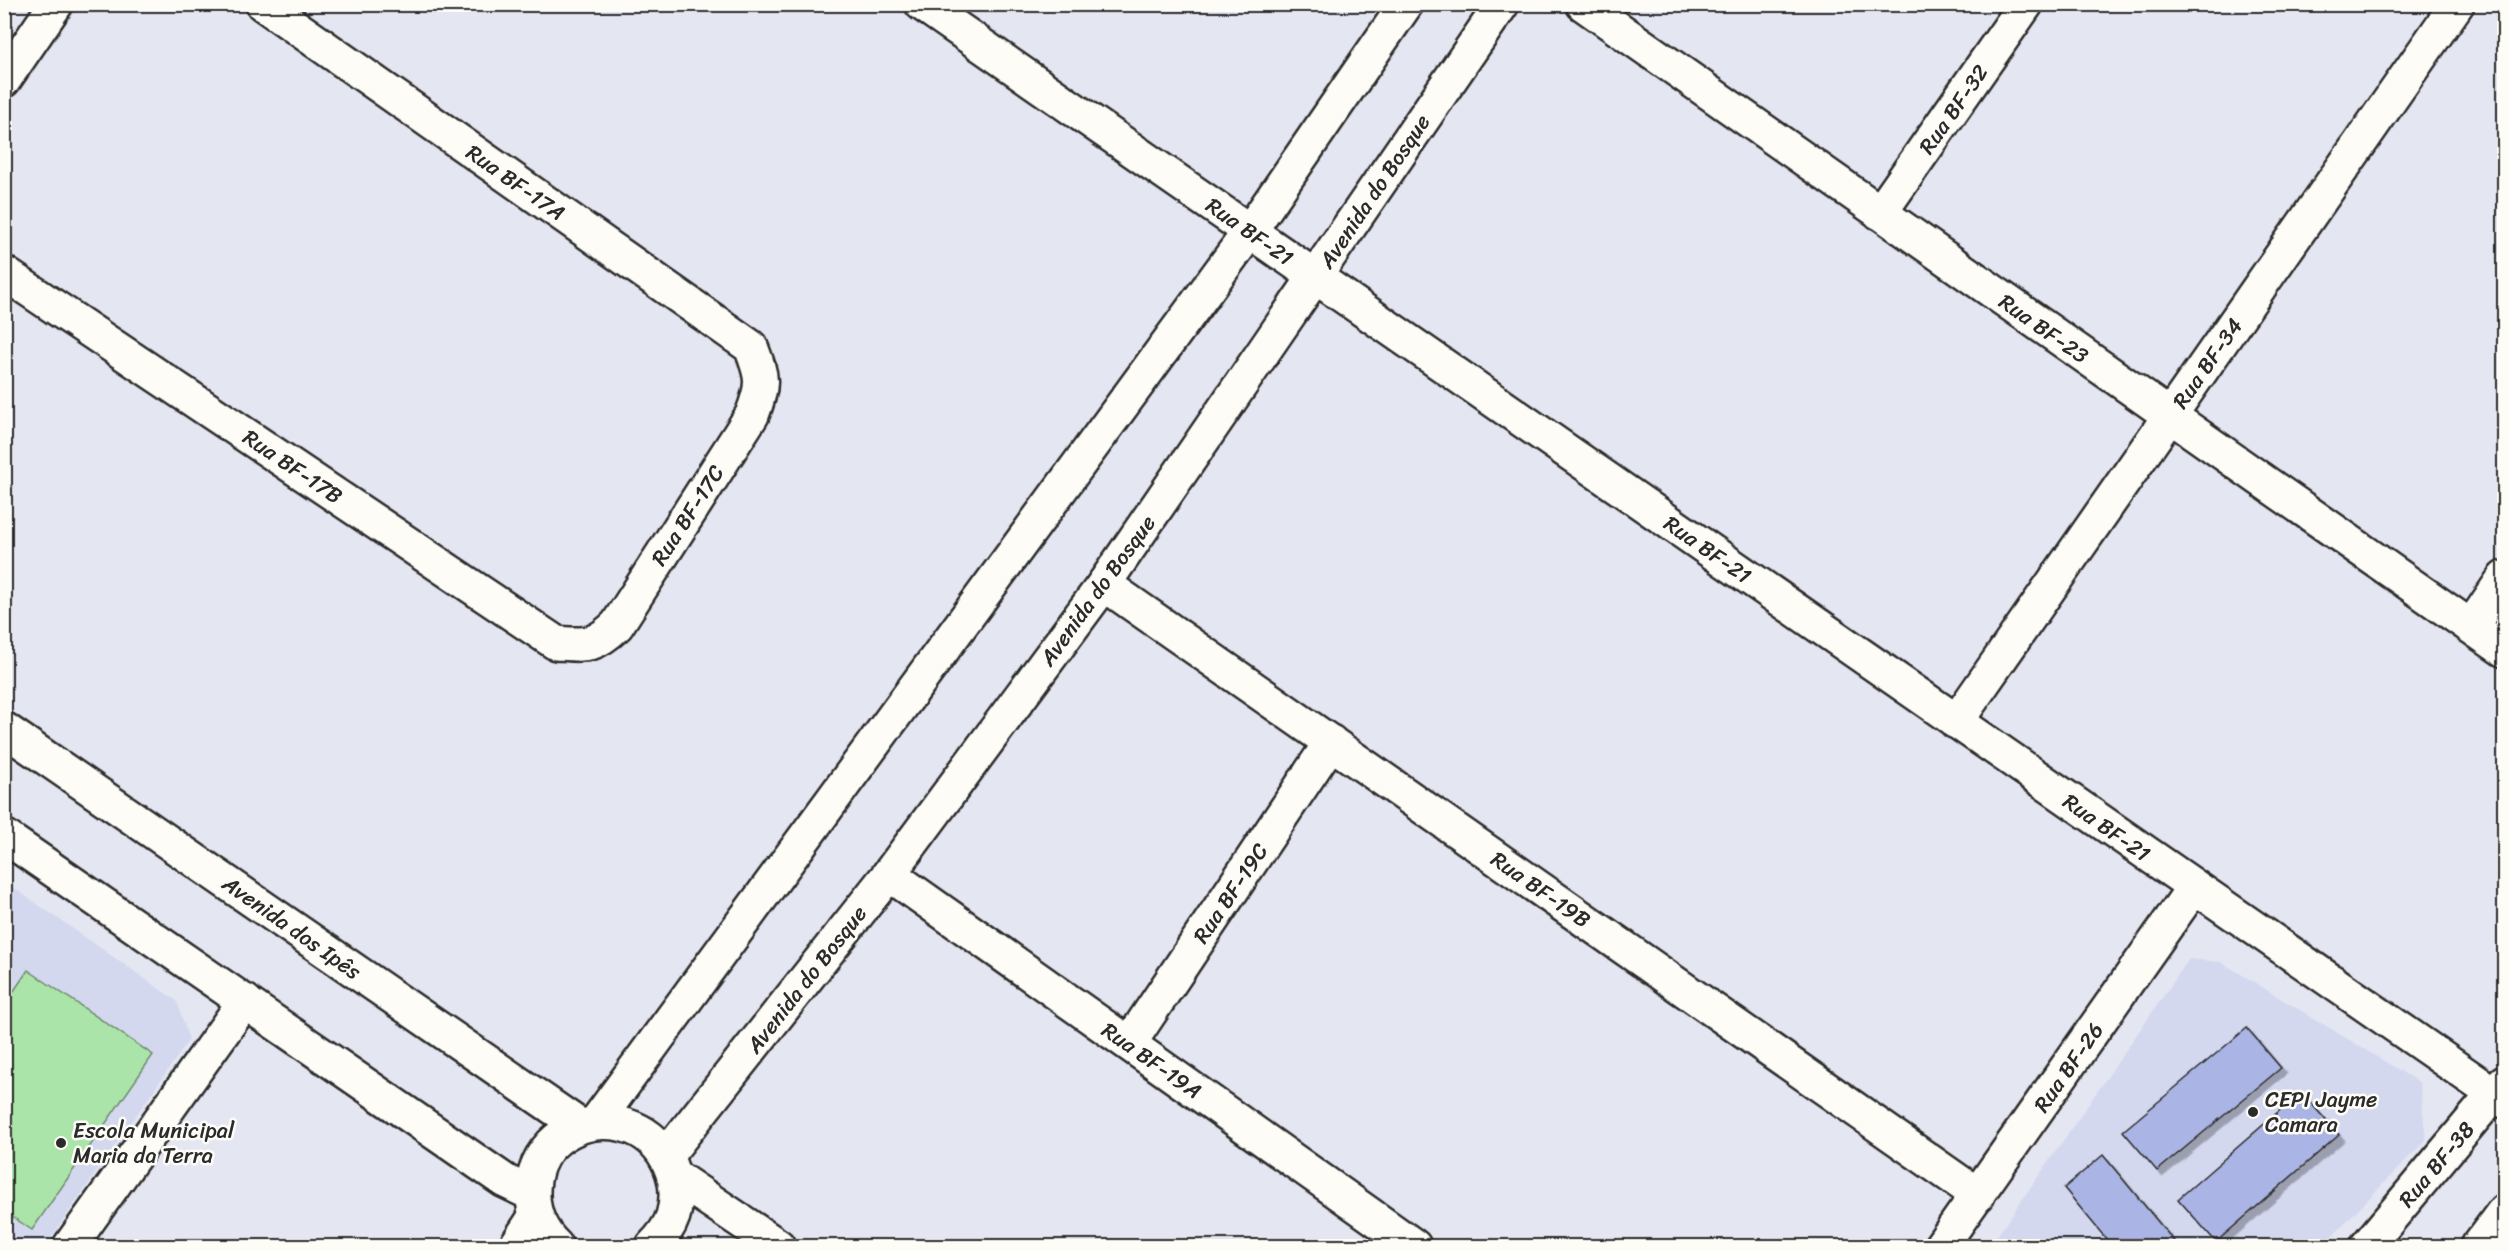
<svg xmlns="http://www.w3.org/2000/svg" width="2509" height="1251" font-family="Sriracha,sans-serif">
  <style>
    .built { fill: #d3d8ee }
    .green { fill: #abe4a9; stroke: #6b886a; stroke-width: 1.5 }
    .building { fill: #abb5e5; stroke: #2b2b2b; stroke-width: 1.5; filter: url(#shadow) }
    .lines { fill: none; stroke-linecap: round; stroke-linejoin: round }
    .street-casing { stroke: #2b2b2b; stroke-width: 38 }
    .secondary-casing { stroke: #2b2b2b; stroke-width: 38 }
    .street { stroke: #fdfcf7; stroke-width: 33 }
    .secondary { stroke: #fdfcf7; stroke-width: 33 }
    .poi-dot { fill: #2b2b2b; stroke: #fdfcf7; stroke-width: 2 }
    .labels { text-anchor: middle; stroke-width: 5; stroke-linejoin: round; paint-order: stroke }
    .street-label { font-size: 22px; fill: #2b2b2b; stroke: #fdfcf7 }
    .poi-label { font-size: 22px; fill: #2b2b2b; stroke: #fdfcf7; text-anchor: start }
  </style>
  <defs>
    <filter id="shadow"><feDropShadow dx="5.5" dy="5.5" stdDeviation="0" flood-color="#0004"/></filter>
  </defs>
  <rect width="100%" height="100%" fill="#e4e7f2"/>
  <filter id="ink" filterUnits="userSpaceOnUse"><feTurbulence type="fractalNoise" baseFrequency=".0167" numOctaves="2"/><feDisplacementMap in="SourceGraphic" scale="12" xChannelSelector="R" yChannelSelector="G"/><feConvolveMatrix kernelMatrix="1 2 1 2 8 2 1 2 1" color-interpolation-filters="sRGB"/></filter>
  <g filter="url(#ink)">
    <path class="built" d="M4,881L177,1001L189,1040L45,1246H5Z
      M2189,959L2221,962L2420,1083L2426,1140L2322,1246H1990Z"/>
    <path class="green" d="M28,970L153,1055L32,1230L4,1211L5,1004Z"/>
    <path class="building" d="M2247,1028L2281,1068L2157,1171L2123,1131Z
      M2301,1092L2339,1135L2216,1242L2178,1199Z
      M2103,1155L2178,1246H2112L2064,1188Z"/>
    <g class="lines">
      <g class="street-casing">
        <path id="street" d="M922,4L2504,1101
          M1583,4L2504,650
          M4,80L56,4
          M1880,213L2026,4
          M4,273L556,643C587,645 594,647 617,625L752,415C764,384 763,378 751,347L263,4
          M1104,584L1978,1195
          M2471,627L2504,578
          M1956,722L2457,4
          M889,874L1414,1246
          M1129,1044L1331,742
          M70,1246L245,1001
          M1941,1246L2194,887"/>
      </g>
      <g class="secondary-casing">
        <path id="secondary" d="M4,729L580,1126
          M4,836L505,1181L532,1194
          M596,1122L1250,231L1406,4
          M666,1156L889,874L1104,584L1502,4
          M674,1176L778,1246
          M516,1246L535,1217
          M556,1246C537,1228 530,1206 534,1180C540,1135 592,1111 633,1128C667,1142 683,1182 673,1216C669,1228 661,1238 653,1246
          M2367,1246L2504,1082
          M2478,1246L2504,1211"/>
      </g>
      <use href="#street" class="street"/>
      <use href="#secondary" class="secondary"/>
    </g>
  </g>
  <g class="poi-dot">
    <circle cx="2253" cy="1112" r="6"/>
    <circle cx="61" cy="1143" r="6"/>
  </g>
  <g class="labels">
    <g class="street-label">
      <text transform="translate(1953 109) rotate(-55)" y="8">Rua BF-32</text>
      <text transform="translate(516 182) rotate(35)" y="8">Rua BF-17A</text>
      <text transform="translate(1374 191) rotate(-56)" y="8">Avenida do Bosque</text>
      <text transform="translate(1250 231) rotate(35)" y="8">Rua BF-21</text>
      <text transform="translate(2044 328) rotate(35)" y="8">Rua BF-23</text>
      <text transform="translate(2207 363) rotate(-55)" y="8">Rua BF-34</text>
      <text transform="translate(293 466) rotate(34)" y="8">Rua BF-17B</text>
      <text transform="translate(687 515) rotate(-57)" y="8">Rua BF-17C</text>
      <text transform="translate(1708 549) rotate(35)" y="8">Rua BF-21</text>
      <text transform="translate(1097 590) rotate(-54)" y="8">Avenida do Bosque</text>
      <text transform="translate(2107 827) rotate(35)" y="8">Rua BF-21</text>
      <text transform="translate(1541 889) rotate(35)" y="8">Rua BF-19B</text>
      <text transform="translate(1230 893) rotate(-56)" y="8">Rua BF-19C</text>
      <text transform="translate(292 927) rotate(35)" y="8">Avenida dos Ipês</text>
      <text transform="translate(806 979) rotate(-52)" y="8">Avenida do Bosque</text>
      <text transform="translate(1152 1060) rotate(35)" y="8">Rua BF-19A</text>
      <text transform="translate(2068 1067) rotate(-55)" y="8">Rua BF-26</text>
      <text transform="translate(2436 1164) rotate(-50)" y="8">Rua BF-38</text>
    </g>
    <g class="poi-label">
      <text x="2265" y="1107">CEPI Jayme<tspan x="2265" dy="25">Camara</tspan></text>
      <text x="73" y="1138">Escola Municipal<tspan x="73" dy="25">Maria da Terra</tspan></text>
    </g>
  </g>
  <rect width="2509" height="1251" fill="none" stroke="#fdfcf7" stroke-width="24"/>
  <rect x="12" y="12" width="2485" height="1227" fill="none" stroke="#2b2b2b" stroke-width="2" filter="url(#ink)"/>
</svg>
